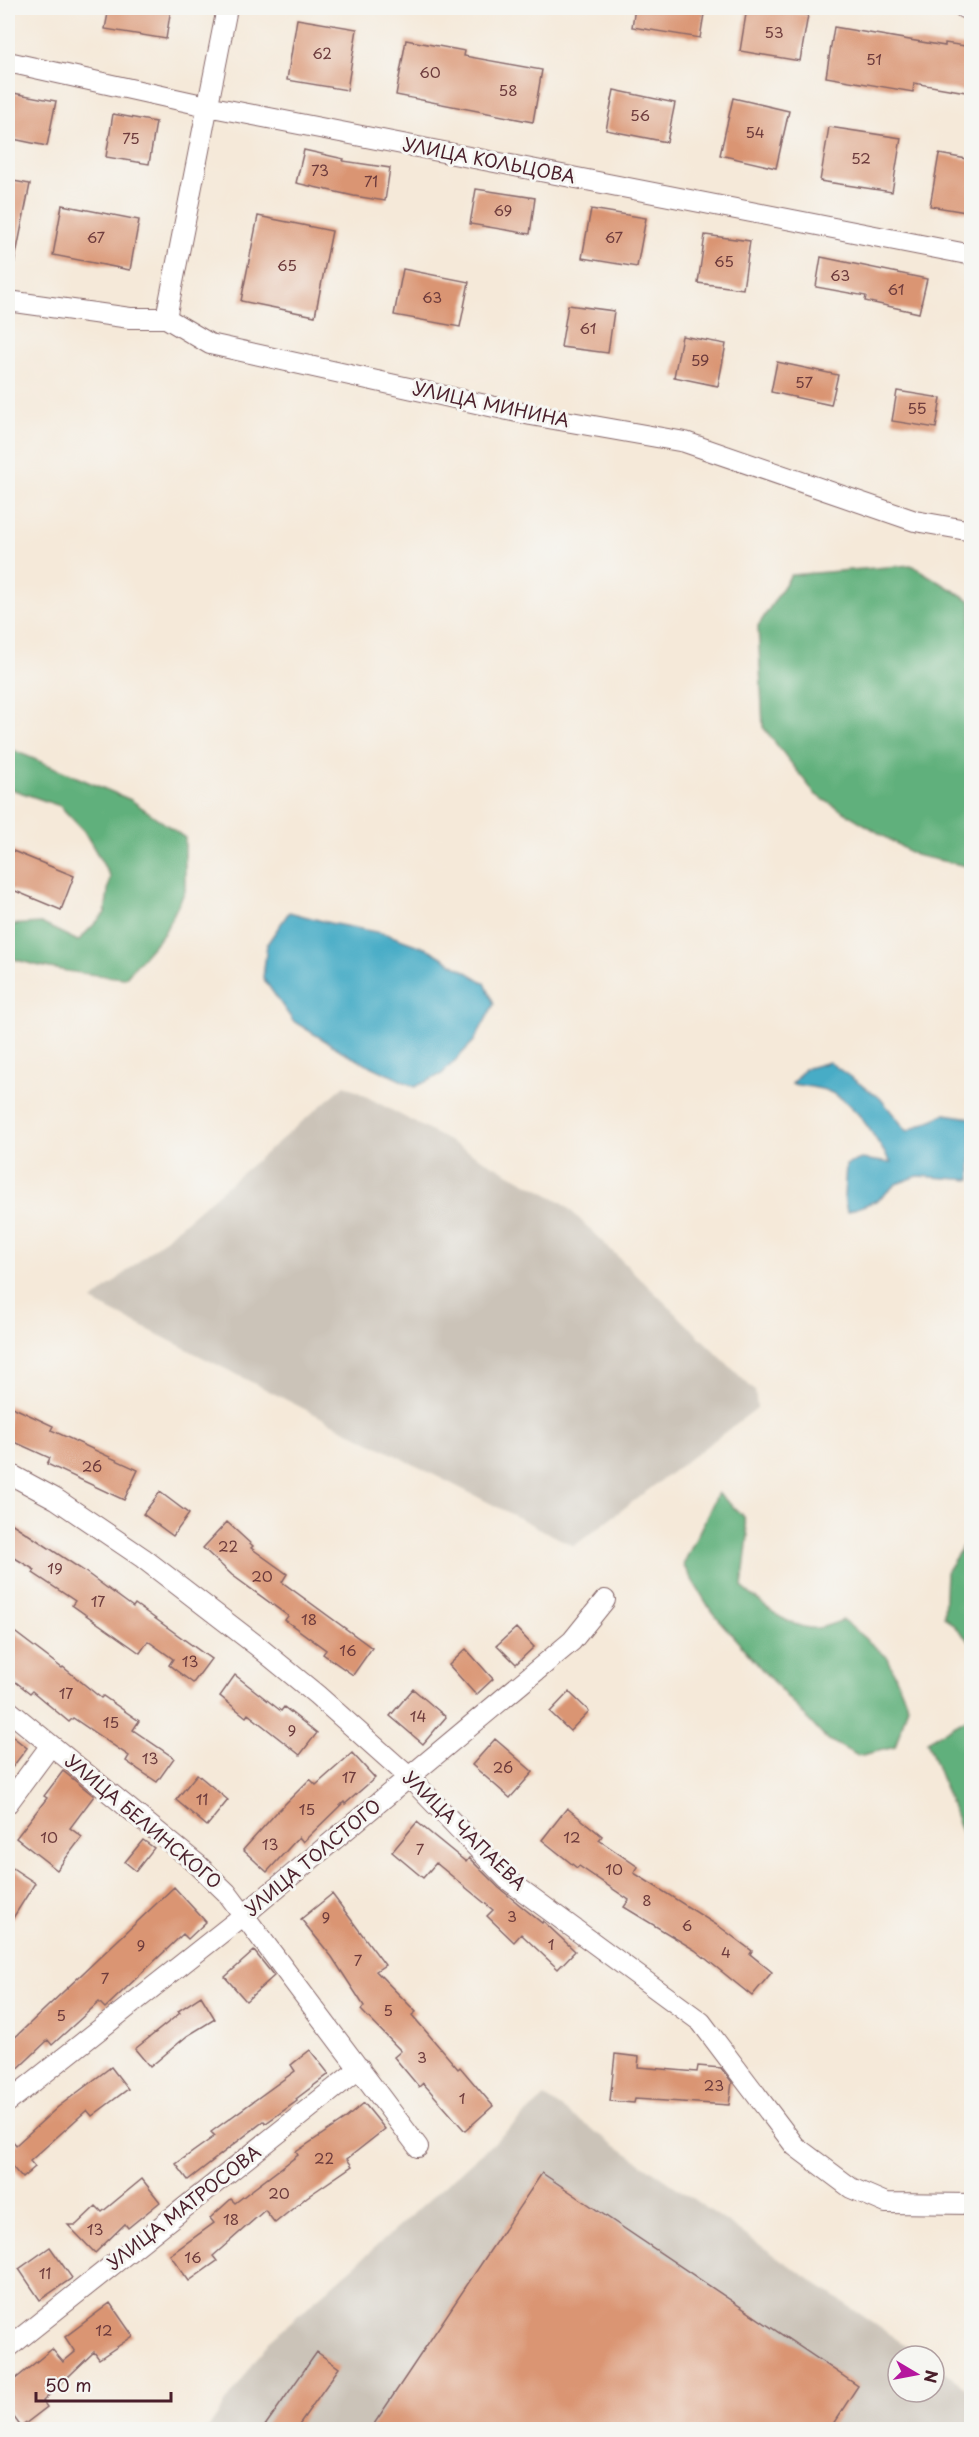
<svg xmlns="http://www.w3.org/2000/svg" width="979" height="2437" font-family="'Playpen Sans',sans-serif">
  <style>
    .industrial { fill: #cbc3b8 }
    .forest { fill: #60b07b; stroke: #556853; stroke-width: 1.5 }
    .water { fill: #46acc6; stroke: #486678; stroke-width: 1.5 }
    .building { fill: #da9573 }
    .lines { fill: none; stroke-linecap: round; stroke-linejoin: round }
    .street-casing { stroke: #866668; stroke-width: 22 }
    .street { stroke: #fff; stroke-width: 20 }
    .labels { text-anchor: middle; stroke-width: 6; stroke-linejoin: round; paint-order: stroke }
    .number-label { font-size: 15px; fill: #6e3c3d }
    .street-label { font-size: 18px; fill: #4a1f2b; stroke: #f6f6f2 }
  </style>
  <rect width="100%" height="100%" fill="#f6f6f2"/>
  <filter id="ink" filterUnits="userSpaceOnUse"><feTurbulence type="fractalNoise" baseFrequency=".0167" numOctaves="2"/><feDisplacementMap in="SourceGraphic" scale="12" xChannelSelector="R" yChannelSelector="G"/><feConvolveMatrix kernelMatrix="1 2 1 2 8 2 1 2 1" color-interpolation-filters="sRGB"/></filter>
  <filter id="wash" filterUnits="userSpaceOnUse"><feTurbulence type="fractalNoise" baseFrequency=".008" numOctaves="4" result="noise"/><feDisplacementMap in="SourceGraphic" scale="24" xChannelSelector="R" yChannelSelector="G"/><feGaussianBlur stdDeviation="1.35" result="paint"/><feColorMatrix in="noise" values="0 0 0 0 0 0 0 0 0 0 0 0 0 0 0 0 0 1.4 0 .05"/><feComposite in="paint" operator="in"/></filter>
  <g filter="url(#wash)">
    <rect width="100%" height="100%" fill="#f5e9d9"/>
    <path class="industrial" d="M345,1085L562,1202L755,1391L757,1408L574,1546L92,1301Z
      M545,2097L921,2356H898V2392H934V2365L971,2391V2429L207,2430L269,2341Z"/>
    <path class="forest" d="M911,565L971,601V867L915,855L816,795L763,727L758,626L791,575Z
      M8,748L131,800L185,838V891L164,933L125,978C85,974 46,970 8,957V925L41,923L78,941L105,913L110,876L84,831L60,806L8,788Z
      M718,1493L744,1517L748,1536L742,1587C761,1603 784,1625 810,1628C820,1630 834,1623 843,1620L888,1658L908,1706L895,1747L858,1756L825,1738L765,1673L712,1612L683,1565Z
      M971,1533V1643L944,1616L946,1572Z
      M971,1716V1857L927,1741Z"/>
    <path class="water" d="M289,912L330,923L386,934L430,950L485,983L494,1004L474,1041L442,1074L415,1087L350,1056L293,1021L263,978L267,944Z
      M829,1062L880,1098L907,1131L945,1114L971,1118V1180L918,1176L896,1184L878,1200L847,1212L844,1197L846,1165L861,1159L891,1163C874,1137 857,1101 825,1090C815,1087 803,1086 792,1084L804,1069Z"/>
    <g id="blocks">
      <path class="building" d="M109,8H171L166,39L105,29Z
        M635,8H705L700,38L632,27Z
        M747,8H766L808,15L800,61L740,51Z
        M297,19L357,29L347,90L287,80Z
        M834,27L945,46V43L972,47V93L914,83L913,92L826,77Z
        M406,40L465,51L464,56L542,70L533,122L396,95Z
        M614,90L675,103L667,142L606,130Z
        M8,92L56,101L47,146L8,138Z
        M733,98L789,111L776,168L720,155Z
        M113,114L156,122L149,164L106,157Z
        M829,127L901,138L892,192L820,181Z
        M304,150L344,159L343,161L390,168L385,201L354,196L296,183Z
        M939,154L972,160V213L930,206Z
        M8,180L30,184L14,265L8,264Z
        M476,189L535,198L530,234L470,224Z
        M62,205L139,220L130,270L53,255Z
        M591,209L646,218L637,267L582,258Z
        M258,216L332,231L315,316L241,301Z
        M705,235L750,241L743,289L698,283Z
        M821,257L927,279L919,313L865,301L866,296L816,287Z
        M403,269L469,282L460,327L394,315Z
        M568,305L614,311L608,353L561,347Z
        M682,336L726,344L718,386L674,377Z
        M777,362L838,375L831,405L771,392Z
        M897,391L941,398L936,428L892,421Z
        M8,849L74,876L61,910L8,888Z
        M8,1405L53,1426L51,1430L138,1470L124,1500L47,1464L50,1458L8,1439Z
        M160,1492L189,1514L173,1536L143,1514Z
        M8,1521L84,1571L133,1607L135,1604L211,1659L193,1683L169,1665L173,1659L148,1641L140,1653L72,1605L75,1601L33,1573L35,1570L8,1554Z
        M227,1522L253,1546L251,1548L287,1574L282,1582L372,1648L353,1675L323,1654L326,1650L285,1620L288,1616L232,1575L203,1548Z
        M8,1627L62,1668L63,1667L101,1698L103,1696L139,1721L133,1730L174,1758L157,1782L126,1761L129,1756L73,1718L69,1722L32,1691L30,1693L8,1676Z
        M516,1628L534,1647L516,1664L497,1645Z
        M466,1649L493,1679L476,1695L449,1665Z
        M235,1675L281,1711L284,1707L317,1733L300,1755L248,1714L246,1717L220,1696Z
        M413,1689L446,1717L423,1744L390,1716Z
        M569,1692L589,1711L570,1731L550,1712Z
        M8,1733L27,1748L8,1773Z
        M495,1739L533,1772L510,1798L472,1765Z
        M352,1753L375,1778L345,1804L344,1802L303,1842L299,1837L267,1872L243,1850L276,1813L310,1779L316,1785Z
        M63,1771L94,1796L70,1828L82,1837L57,1870L16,1838L47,1798L44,1796Z
        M197,1774L228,1800L207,1826L176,1800Z
        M567,1808L602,1836L599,1840L638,1867L634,1873L720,1927L752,1951L750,1954L772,1972L752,1996L695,1950L624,1907L629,1900L579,1866L577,1868L542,1840Z
        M417,1822L466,1862L469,1858L499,1888L542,1923L543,1921L575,1951L558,1969L521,1934L514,1942L487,1916L493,1910L436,1863L423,1878L392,1852Z
        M143,1840L154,1848L136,1871L125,1862Z
        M8,1865L35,1883L8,1926Z
        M174,1887L206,1922L188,1939L183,1934L105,2008L99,2002L52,2045L48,2040L8,2078V2044Z
        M332,1894L385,1965L376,1971L416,2012L412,2015L458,2069L460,2067L493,2106L465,2131L423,2083L419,2087L394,2057L401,2051L361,2010L364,2006L332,1957L301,1919Z
        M254,1951L274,1976L246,2001L225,1977Z
        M201,1996L215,2019L187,2036L150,2067L135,2049L180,2013L178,2011Z
        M310,2050L329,2074L296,2099L297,2101L266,2123L264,2121L188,2180L176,2164L215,2136L211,2132L295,2071L291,2065Z
        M615,2054L639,2057L638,2067L697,2072L698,2066L721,2068L732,2082L729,2105L635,2099L634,2103L610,2101Z
        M111,2067L128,2089L92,2116L87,2110L30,2161L35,2167L22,2178L8,2162V2135L16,2145L58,2107Z
        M364,2103L385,2129L347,2159L352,2166L307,2197L275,2223L265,2210L213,2256L217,2261L189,2281L170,2255L214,2223L210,2218L231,2199L235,2203L298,2155L296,2152L345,2119Z
        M542,2173L858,2386L829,2430H370Z
        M142,2179L160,2202L128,2228L125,2224L95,2253L68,2225H76L96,2206L102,2212Z
        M50,2247L72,2278L40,2300L19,2269Z
        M110,2303L133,2336L99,2359L94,2352L43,2401L47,2407L21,2427L8,2409V2385L52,2349L63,2362L75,2352L65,2337Z
        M317,2352L339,2368L295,2430H262Z"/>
    </g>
  </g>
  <g filter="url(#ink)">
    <use href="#blocks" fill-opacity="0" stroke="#866668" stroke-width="1.5"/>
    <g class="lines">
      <g class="street-casing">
        <path id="street" d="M964,8L972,9
          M8,62L207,106L972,255
          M8,301L130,318H166L210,344L531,415L685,442L915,521L972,531
          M166,318L227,8
          M8,1473L56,1499L143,1558L256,1645L317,1695L409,1777L508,1880L701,2022L795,2146L851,2188L886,2203L972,2204
          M8,1710L197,1864L227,1893L418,2147
          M8,1803L51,1745
          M8,2102L244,1915L572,1641L605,1600
          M8,2348L360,2068"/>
      </g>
      <use href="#street" class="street"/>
    </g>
  </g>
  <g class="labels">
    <g class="number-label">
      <text x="774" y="38">53</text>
      <text x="322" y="59">62</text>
      <text x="874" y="65">51</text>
      <text x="430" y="78">60</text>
      <text x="508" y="96">58</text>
      <text x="640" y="121">56</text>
      <text x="755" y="138">54</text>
      <text x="131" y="144">75</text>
      <text x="861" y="164">52</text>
      <text x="320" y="176">73</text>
      <text x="371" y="187">71</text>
      <text x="503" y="216">69</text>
      <text x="96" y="243">67</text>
      <text x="614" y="243">67</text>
      <text x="724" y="267">65</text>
      <text x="287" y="271">65</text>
      <text x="840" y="281">63</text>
      <text x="896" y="295">61</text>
      <text x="432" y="303">63</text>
      <text x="588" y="334">61</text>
      <text x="700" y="366">59</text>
      <text x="804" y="388">57</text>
      <text x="917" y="414">55</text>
      <text x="92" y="1472">26</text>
      <text x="228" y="1552">22</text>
      <text x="55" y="1574">19</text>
      <text x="262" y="1582">20</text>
      <text x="98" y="1607">17</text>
      <text x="309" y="1625">18</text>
      <text x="348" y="1656">16</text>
      <text x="190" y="1667">13</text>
      <text x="66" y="1699">17</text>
      <text x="418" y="1722">14</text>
      <text x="111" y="1728">15</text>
      <text x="292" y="1736">9</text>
      <text x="150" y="1764">13</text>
      <text x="503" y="1773">26</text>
      <text x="349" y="1783">17</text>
      <text x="202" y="1805">11</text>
      <text x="307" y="1815">15</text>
      <text x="49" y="1843">10</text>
      <text x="572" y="1843">12</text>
      <text x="270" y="1850">13</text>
      <text x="420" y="1855">7</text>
      <text x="614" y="1875">10</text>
      <text x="647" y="1906">8</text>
      <text x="512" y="1922">3</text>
      <text x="326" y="1923">9</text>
      <text x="687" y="1931">6</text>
      <text x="551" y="1950">1</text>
      <text x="141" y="1951">9</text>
      <text x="726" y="1958">4</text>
      <text x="358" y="1966">7</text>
      <text x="105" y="1984">7</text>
      <text x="388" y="2016">5</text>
      <text x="61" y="2021">5</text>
      <text x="422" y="2063">3</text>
      <text x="714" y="2091">23</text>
      <text x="462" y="2104">1</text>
      <text x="324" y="2164">22</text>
      <text x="279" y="2199">20</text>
      <text x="231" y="2225">18</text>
      <text x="95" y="2235">13</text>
      <text x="193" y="2263">16</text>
      <text x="45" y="2279">11</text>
      <text x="104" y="2336">12</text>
    </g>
    <g class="street-label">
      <text transform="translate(489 161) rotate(11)" y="6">УЛИЦА КОЛЬЦОВА</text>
      <text transform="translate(491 405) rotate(12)" y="6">УЛИЦА МИНИНА</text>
      <text transform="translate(143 1822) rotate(40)" y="6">УЛИЦА БЕЛИНСКОГО</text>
      <text transform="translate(464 1831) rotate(44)" y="6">УЛИЦА ЧАПАЕВА</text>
      <text transform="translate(313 1858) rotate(-40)" y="6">УЛИЦА ТОЛСТОГО</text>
      <text transform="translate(184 2208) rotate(-38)" y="6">УЛИЦА МАТРОСОВА</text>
    </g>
  </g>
  <rect width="979" height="2437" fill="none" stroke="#f6f6f2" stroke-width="30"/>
  <g transform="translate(916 2374) rotate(100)"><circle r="28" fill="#f6f6f2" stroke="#b1a0a2" stroke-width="1.5"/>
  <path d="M0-4.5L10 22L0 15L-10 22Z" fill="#b5179e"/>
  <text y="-9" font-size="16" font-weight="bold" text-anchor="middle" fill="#4a1f2b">N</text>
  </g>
  <path d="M36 2392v9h135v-9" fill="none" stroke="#4a1f2b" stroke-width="3"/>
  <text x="45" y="2392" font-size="18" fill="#4a1f2b" stroke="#f6f6f2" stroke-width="4.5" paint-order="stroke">50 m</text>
</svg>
